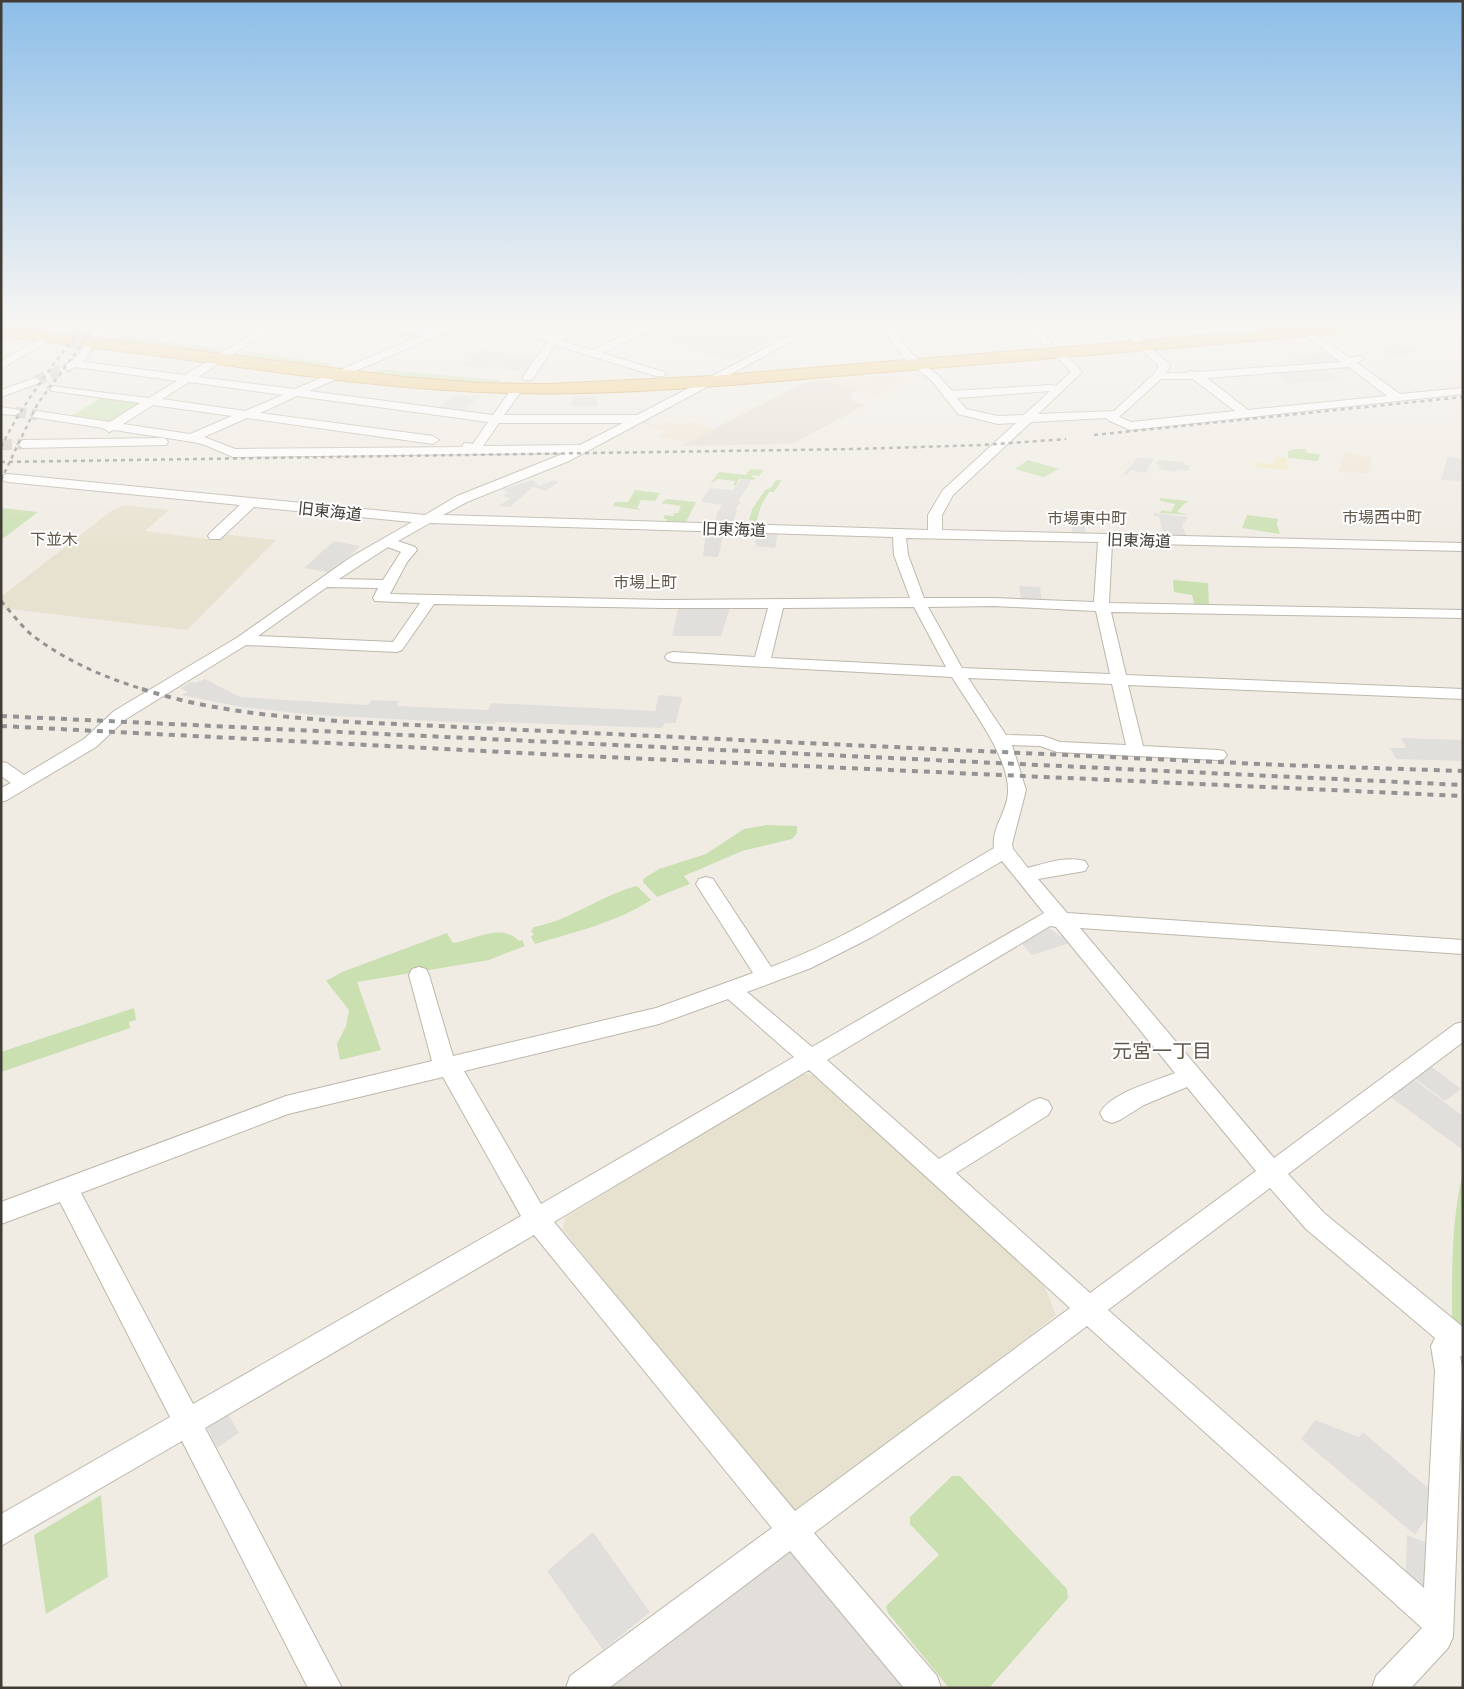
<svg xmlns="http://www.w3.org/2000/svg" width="1464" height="1689" font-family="Cabin,'Noto Sans JP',sans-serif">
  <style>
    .residential { fill: #e3ded3 }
    .commercial { fill: #f0e3d1 }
    .industrial { fill: #e2ded9 }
    .education { fill: #e7e1cf }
    .green { fill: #cae0b1 }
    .sand { fill: #f1e8c3 }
    .parking { fill: #e1dfdc }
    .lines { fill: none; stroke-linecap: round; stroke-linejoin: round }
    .minor-tunnel { stroke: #cdc9c1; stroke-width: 11; stroke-dasharray: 11 5.5; stroke-linecap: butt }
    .highway-tunnel { stroke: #cdc9c1; stroke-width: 17; stroke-dasharray: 17 8; stroke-linecap: butt }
    .minor-casing { stroke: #bdb7ab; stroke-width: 2 }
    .highway-casing { stroke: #ca9a44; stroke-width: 2 }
    .minor { fill: #fff; fill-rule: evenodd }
    .highway { fill: #edc572; fill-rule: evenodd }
    .rail-far2 { stroke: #939393; stroke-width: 2.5; stroke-dasharray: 4 4; stroke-linecap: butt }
    .rail-far1 { stroke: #939393; stroke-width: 3; stroke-dasharray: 5 5; stroke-linecap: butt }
    .rail { stroke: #939393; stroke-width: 4; stroke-dasharray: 6 6; stroke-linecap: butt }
    .labels { text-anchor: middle; stroke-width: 4; stroke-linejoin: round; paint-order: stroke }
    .far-street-label { font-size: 16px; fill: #413c35; stroke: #fff }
    .far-neighbourhood-label { font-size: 16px; fill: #635a4d; stroke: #fff }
    .neighbourhood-label { font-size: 20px; fill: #635a4d; stroke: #fff }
  </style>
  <rect width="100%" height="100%" fill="#f0ece4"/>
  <path class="residential" d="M508,323H582L554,335Z
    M665,323H808L733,360H729L641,334Z
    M825,380L857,390L850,394L853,401L865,405L792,444L681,446L805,382Z"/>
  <path class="commercial" d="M155,323H212L192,335L144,329Z
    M910,374L879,397L825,380Z
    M645,421L659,426L668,421L682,425L690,421L714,429L687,443L658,436L665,431L640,423Z
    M1345,453L1372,458L1368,473L1338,472Z"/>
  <path class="industrial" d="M1393,343L1416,348L1404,357L1380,351Z
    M1329,353L1342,363L1305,365L1292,356Z
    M1324,369L1340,380L1320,382L1311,375L1319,381L1288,384L1274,372Z
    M796,1547L911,1688H611Z"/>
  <path class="education" d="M124,505L169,510L145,531L215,540L222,534L276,540L187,630L1,608V597L111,511Z
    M800,1073L813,1075L1043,1282L1056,1315L799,1515L790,1513L563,1229L565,1218Z"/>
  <path class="green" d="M118,336L221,349L211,354L113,340Z
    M247,352H253L331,364L326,368L317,367L241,356Z
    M378,369L500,380L497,385L436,381L373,373Z
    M102,397L143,403L111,423L70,417Z
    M1293,449H1305L1308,453L1320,454L1318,461L1288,458V451Z
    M1028,460L1059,469L1044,477L1015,469Z
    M750,469L764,470L759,476L753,475L752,477L756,478L754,480L739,479L736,485H733L735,481L718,479L710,484L719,472L746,475Z
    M776,480H782L774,492H769L761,506L755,526H748L751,522L749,519L752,511H751L765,490L772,487Z
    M635,490L660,493L655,501L641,500L637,508L641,510L613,506L615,502H628Z
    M1160,498L1189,501L1184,504L1177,512L1189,515L1160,513L1162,510L1171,512L1175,504L1160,501Z
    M667,499L696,502L685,524L666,523L667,519H663L665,515L673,516L675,513H678L681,506L661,503Z
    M2,508L38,512L1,540Z
    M1247,515L1278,519L1277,524L1280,534L1242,528Z
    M1173,580L1208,583L1209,606H1195L1192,595L1174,592Z
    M767,825L797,826V833L792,839L742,851L684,876L690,884L657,897L643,882V879L659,869L706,854L744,829Z
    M637,886L651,900C615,923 575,932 535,944L531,937L534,934L531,932L534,927C571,920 601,895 637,886Z
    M447,933L453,943C474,940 502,922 519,941L522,940L525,946L489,960L357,982L381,1050L340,1060L337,1044L346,1026L349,1010L326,981L342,972Z
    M134,1008L136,1020L129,1022L130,1028L1,1072V1052Z
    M1463,1173V1331L1452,1322C1452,1272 1451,1221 1463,1173Z
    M952,1476H960L1067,1589L1068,1598L989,1688H949L888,1613L886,1606L939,1555L910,1524V1517Z
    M101,1495L108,1577L46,1614L34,1535Z"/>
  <path class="sand" d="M1275,457L1287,458L1288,470L1254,467L1256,462L1273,465Z"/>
  <path class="parking" d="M483,350L508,354L491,369L459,366Z
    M510,354L536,358L529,370L493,369Z
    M454,395L480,396L462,413L437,410Z
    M597,396V406H572V397Z
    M1448,456L1462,459L1461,481L1441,480Z
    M1137,458L1154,459L1145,473L1131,470L1127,475H1123Z
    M1158,460L1184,462L1183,464L1191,466L1188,471L1178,469L1175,472L1159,469L1161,466L1156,464Z
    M533,480L539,486L554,480L558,482L546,491L533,487L510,507L498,506L510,499L503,495L508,493L503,489Z
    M740,480H750L751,482L738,501H741L735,510L737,511L733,522L747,525H715L717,513L722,505L701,502L705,495L710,488L733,490Z
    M1154,513L1188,517L1182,526L1188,539L1164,538L1159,517L1153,516Z
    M1071,515L1083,518L1086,533H1095L1096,536L1073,535L1069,518Z
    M706,531L724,532L718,557L703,556Z
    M755,532H778L775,548L756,546Z
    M334,541L360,546L331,573L304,568Z
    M1019,586L1040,587L1042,602L1021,600Z
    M731,605L721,636H672L679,606Z
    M205,679L240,697L368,705L371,700L399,701L397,706L488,710L491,703L655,711L659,695L682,697L676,723H665L662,728L496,722L494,724L314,715L242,707L181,695L188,692L180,688L191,682L196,683Z
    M1401,738L1463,740V761L1396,759L1390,748H1406Z
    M1048,927L1070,943L1032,955L1021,943Z
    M1428,1064L1461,1089L1445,1101L1412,1076Z
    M1412,1078L1463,1116V1150L1389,1096Z
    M227,1412L239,1433L217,1448L206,1426Z
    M1315,1420L1359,1437L1363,1432L1428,1488L1427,1517L1415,1535L1301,1439Z
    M593,1532L650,1612L603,1650L547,1571Z
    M1407,1535L1427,1543L1425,1595L1405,1586Z"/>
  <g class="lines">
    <path class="minor-tunnel" d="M35,381L69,367
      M15,412L37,415
      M1,445L23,444"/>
    <path class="highway-tunnel" d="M67,339L88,342"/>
    <g class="minor-casing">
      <path id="minor" d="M108,323H120L104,332L83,362L185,375L270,323H281L198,377L295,389L422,335L344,326L339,323H367L433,330L450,323H463L462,325L309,391L493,415L513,387H521L523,389L504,415H637L814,323H826L569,461L467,502L443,515L928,530V515L943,490L1016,423L998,424L958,414L932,381L904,358L878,323H888L890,325L976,323L971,326L894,331L912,354L940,377L952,391L1050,385L1056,386L1071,372L1057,357L1058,355H1066L1082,372L1038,414L1114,411L1154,374L1159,366L1118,328L1117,326L1119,323H1129L1127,326L1169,364L1170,366L1166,373H1185L1190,371L1196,372L1341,362L1303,334L1302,332L1307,329L1350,358L1358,356L1362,357L1363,359L1357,363L1400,394L1463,388V394L1130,430L1110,421L1106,418L1031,422L953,495L942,515V530L1463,543V551L1112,543L1109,603L1463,610V618L1111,612L1126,675L1463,689V699L1128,685L1143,746L1218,750L1224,751L1227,755L1224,759L1218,760L1057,752L1040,746L1012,745L1026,790L1012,844L1013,849L1028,868C1046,863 1066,856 1085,861L1088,866L1085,871L1038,879L1067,913L1463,940V954L1080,928L1274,1158L1455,1024L1463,1022V1042L1288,1174L1324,1213L1463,1327V1357L1460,1356L1463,1371L1453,1637L1448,1648L1411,1688H1372L1376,1676L1422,1628L1087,1326L814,1533L937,1676L941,1688H904L790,1551L609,1688H566L570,1676L772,1528L534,1235L205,1428L342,1688H308L182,1441L1,1546V1514L170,1417L60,1202L1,1224V1202L286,1096L432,1061L409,975L412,969L419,967L426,969L429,975L453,1056L656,1008L753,973L696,884L699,879L706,877L713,879L771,967C850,938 922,890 994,848C991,829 1007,812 1008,793C1010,757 970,707 952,677L673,662L667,660L665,657L667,654L673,652L755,657L768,608H663L434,604L402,650L397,652L246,645L126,719L96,747L7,800L1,802V788L11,783L1,776V762L7,763L24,775L84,739L114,711L238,637L351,557L412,522L254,507L220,539H210L208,536L210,533L240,505L8,482L4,481L2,478L4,475L8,474L425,515L457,496L565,453L233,457L205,445L193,442L114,430L109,432L103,428L33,417L31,415L37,411L110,422L140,403L53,391L47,388L49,386L149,398L177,381L76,367L69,370L65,369L64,367C67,363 72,361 76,357C89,343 89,331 108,323ZM1349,367L1387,396L1248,410L1207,378ZM1161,379H1193L1235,411L1131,422L1119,417ZM189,382L283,395L245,411L162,399ZM1050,391L1024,415L998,416L966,409L957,398ZM297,396L488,422L473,444L464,443L462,447L235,449L204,437L247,418L433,444L439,440L433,436L260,413ZM153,405L232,416L190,434L123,424ZM499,423H623L580,445L483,446ZM430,523L893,537L894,555L910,598L663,600L390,594L407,562L417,550L415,547L398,541ZM906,538L1098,542L1094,602L994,598H924L908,555ZM388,547L401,552L383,580L339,579ZM327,587L378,588L373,598L375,601L420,603L393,642L258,636ZM994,606L1096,611L1110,674L962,668L928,607ZM914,607L946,667L771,658L783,608ZM968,678L1112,684L1126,745L1060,742L1043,736L1006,735ZM1002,861L1044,913L812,1047L747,992L811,968L872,937ZM1050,926L1056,927L1175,1073C1155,1081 1110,1093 1100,1113L1104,1120L1112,1123L1120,1120L1144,1105L1187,1087L1256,1171L1090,1293L956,1173L1048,1115L1052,1108L1048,1101L1040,1098L1032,1101L939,1159L827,1060ZM728,999L794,1057L541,1204L464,1071L659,1024ZM809,1070L1070,1308L795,1511L554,1222ZM443,1077L521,1216L193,1404L81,1193L288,1114ZM1270,1188L1306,1229L1435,1338L1431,1346L1435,1371L1424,1588L1108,1310Z
        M488,323H503L555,337L585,323H597L596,325L562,341L592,350L650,323H662L661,325L602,353L664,372L666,374L664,376H656L555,345L532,380H524L522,378L548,341L489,325Z
        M1022,323H1032L1052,342L1047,345L1043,344Z
        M1287,323H1298L1299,324L1294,327Z
        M48,334L52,335L53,337L52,339L1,369V361Z
        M35,378L41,381L39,383L1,397V390Z
        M1,407L19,410L21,412L15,415L1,414Z
        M162,438L166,439L168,442L166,445L23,448L17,444L23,440Z"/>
    </g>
    <g class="highway-casing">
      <path id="highway" d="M1357,323H1406L1404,326L1399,327C1228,344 1056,358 885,372C760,382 634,396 509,393C367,390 228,363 88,347L83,345L80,342L83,339L88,337L403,377L481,383L547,384L712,376Z
        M1,327L67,334L72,336L75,339L72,342L67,344L1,336Z"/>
    </g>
    <use href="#minor" class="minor"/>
    <use href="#highway" class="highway"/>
    <path class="rail-far2" d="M1094,435L1463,397
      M1,447C24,401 54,363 86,323
      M1,462L855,449L983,445L1066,439
      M1,480L38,403L98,323"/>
    <path class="rail-far1" d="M1,601C11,612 21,626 32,635C66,661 105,678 146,690"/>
    <path class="rail" d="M142,689C209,711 281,717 351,722L1282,765L1463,771
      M1,716L1463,785
      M1,726L561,755L1463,796"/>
  </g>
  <linearGradient id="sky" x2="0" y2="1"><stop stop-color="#8dbee8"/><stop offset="0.58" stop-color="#f8f6f3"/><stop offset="1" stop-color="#f8f6f3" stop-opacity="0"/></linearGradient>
  <rect width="1464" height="559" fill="url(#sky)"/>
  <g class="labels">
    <g class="far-street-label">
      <text transform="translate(330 511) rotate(6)" y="6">旧東海道</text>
      <text transform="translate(734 529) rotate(2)" y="6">旧東海道</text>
      <text transform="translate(1139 540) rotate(2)" y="6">旧東海道</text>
    </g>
    <g class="far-neighbourhood-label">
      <text x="1382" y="523">市場西中町</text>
      <text x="1087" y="524">市場東中町</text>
      <text x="54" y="545">下並木</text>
      <text x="645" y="588">市場上町</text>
    </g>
    <g class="neighbourhood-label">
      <text x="1162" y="1058">元宮一丁目</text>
    </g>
  </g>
  <rect width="1464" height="1689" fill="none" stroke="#413c35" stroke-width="5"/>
</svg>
